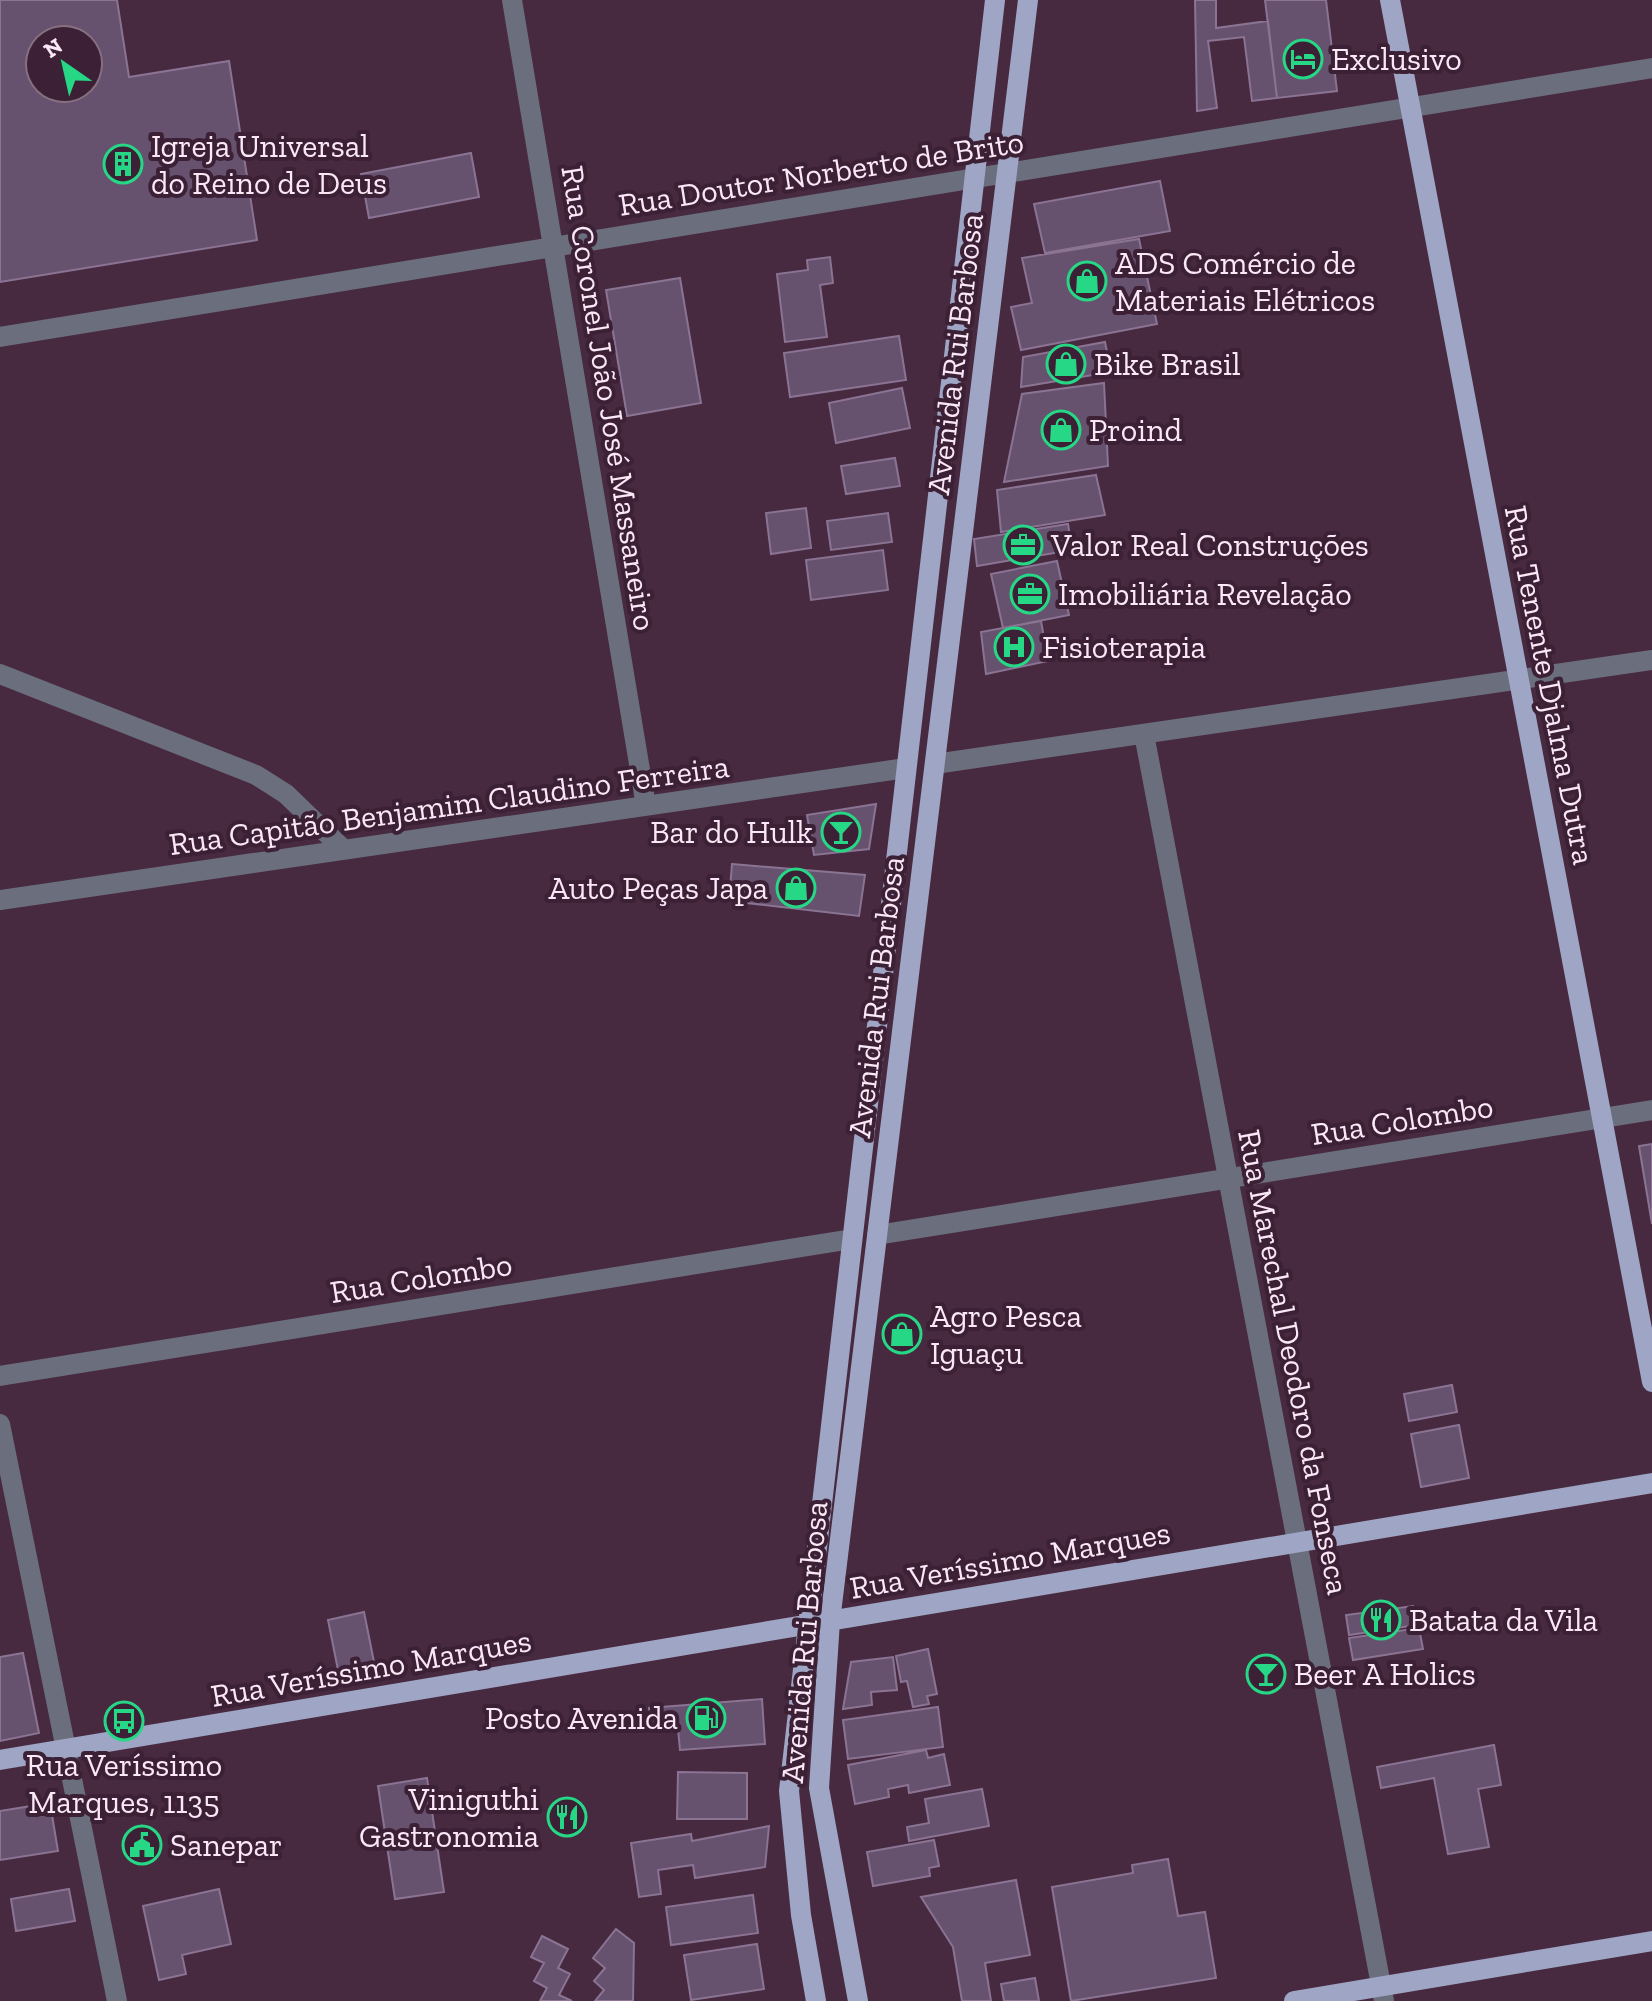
<svg xmlns="http://www.w3.org/2000/svg" width="1652" height="2001" font-family="'Zilla Slab',serif">
  <style>
    .building { fill: #66516e; stroke: #8a7393; stroke-width: 2; fill-rule: evenodd }
    .lines { fill: none; stroke-linecap: round; stroke-linejoin: round }
    .minor { stroke: #6b6e7d; stroke-width: 20 }
    .major { stroke: #9fa5c4; stroke-width: 20 }
    .labels { text-anchor: middle; stroke-width: 8; stroke-linejoin: round; paint-order: stroke }
    .poi-label { font-size: 32px; fill: #fbe8f6; stroke: #3c2035; text-anchor: start }
    .street-label { font-size: 32px; fill: #fbe8f6; stroke: #3c2035 }
  </style>
  <rect width="100%" height="100%" fill="#472a40"/>
  <path class="building" d="M0,0H117L129,77L229,61L257,240L0,282ZM40,40H88V88H40Z
    M1195,0H1216V28L1268,21L1277,98L1252,101L1244,37L1208,41L1217,108L1197,111Z
    M1265,0H1326L1337,91L1277,98Z
    M471,153L479,197L369,218L361,174Z
    M1160,181L1170,231L1045,253L1034,204Z
    M1139,239L1157,324L1021,350L1011,307L1032,303L1022,258Z
    M830,257L833,283L820,285L827,337L785,342L777,274L808,270L807,260Z
    M680,278L701,403L627,416L606,290Z
    M899,336L906,380L790,397L784,353Z
    M1105,342L1111,372L1021,387L1023,357Z
    M1104,383L1108,466L1004,482L1022,394Z
    M902,388L910,428L836,443L829,403Z
    M895,458L900,486L846,494L841,466Z
    M1096,475L1105,515L1001,532L997,490Z
    M806,508L811,548L771,554L766,513Z
    M888,513L892,542L831,550L827,521Z
    M1068,524L1072,550L977,566L974,539Z
    M883,550L888,590L811,600L806,560Z
    M1057,561L1069,615L1003,628L991,574Z
    M1041,621L1048,661L986,674L981,632Z
    M876,804L869,849L814,855L807,815Z
    M732,864L865,875L859,916L729,901Z
    M1652,1144V1224L1639,1146Z
    M1452,1385L1457,1412L1409,1421L1404,1394Z
    M1459,1425L1469,1478L1421,1487L1411,1434Z
    M1413,1606L1417,1625L1349,1635L1346,1615Z
    M364,1612L377,1677L341,1685L328,1620Z
    M1419,1628L1423,1649L1353,1660L1349,1638Z
    M928,1649L937,1694L927,1696L929,1704L913,1707L907,1681L901,1682L896,1656Z
    M23,1653L39,1733L0,1741V1657Z
    M893,1657L897,1690L871,1692L872,1705L843,1709L851,1662Z
    M762,1699L765,1744L680,1750L678,1729L651,1731L649,1708Z
    M938,1707L943,1747L848,1759L843,1720Z
    M1494,1745L1501,1785L1478,1789L1489,1847L1448,1854L1434,1778L1381,1788L1377,1767Z
    M926,1750L928,1758L944,1754L950,1785L909,1793L908,1785L888,1789L889,1797L855,1804L848,1765Z
    M678,1772L747,1773V1819H677Z
    M427,1778L444,1892L395,1899L378,1786Z
    M982,1789L989,1826L909,1841L907,1827L929,1823L925,1799Z
    M50,1803L58,1851L0,1860V1811Z
    M769,1826L765,1867L695,1878L693,1865L658,1870L661,1894L639,1897L631,1843L691,1834L692,1841Z
    M934,1840L939,1866L929,1868L930,1876L873,1886L867,1852Z
    M1168,1859L1178,1916L1205,1912L1216,1978L1071,2001L1052,1887L1133,1873L1132,1865Z
    M1016,1880L1030,1955L985,1963L991,2001H962L953,1947L921,1897Z
    M69,1889L75,1921L16,1931L11,1899Z
    M219,1889L231,1944L182,1955L186,1974L159,1980L143,1906Z
    M753,1895L758,1933L671,1945L666,1907Z
    M616,1929L634,1943L633,2001H595L604,1990L594,1981L605,1968L593,1958Z
    M542,1936L568,1949L558,1968L570,1974L559,1995L572,2001H540L547,1988L534,1981L544,1963L531,1957Z
    M757,1944L764,1989L691,2000L684,1955Z
    M1035,1978L1039,2001H1004L1001,1984Z"/>
  <g class="lines">
    <path class="minor" d="M512,0L646,806
      M0,337L1652,68
      M0,674L256,775L286,794L344,850
      M1144,734L1384,2001
      M935,764L1652,660
      M0,900L906,768
      M877,1235L1652,1110
      M0,1376L852,1239
      M0,1424L117,2001"/>
    <path class="major" d="M1390,0L1652,1382
      M0,1760L1652,1483
      M816,2001L801,1915L789,1791L995,0
      M858,2001L819,1788L830,1621L1028,0
      M1294,2001L1652,1941"/>
  </g>
  <defs>
    <g id="hotel-ring" transform="scale(2)"><circle r="9.5" fill="#3c2035" stroke="#26d886" stroke-width="1.5"/><path d="M-6-4.5h1.5V1H6V5H4.5V3h-9V5H-6ZM-4 0a1.8 1.8 0 1 1 3.6 0ZM.5 0V-2.5h3Q6-2.5 6 0Z" fill="#26d886"/></g>
    <g id="building-ring" transform="scale(2)"><circle r="9.5" fill="#3c2035" stroke="#26d886" stroke-width="1.5"/><path d="M-4-6H4V6H1V3H-1V6H-4ZM-2.5-4.3h1.7v1.8h-1.7ZM.8-4.3h1.7v1.8H.8ZM-2.5-1h1.7V.8h-1.7ZM.8-1h1.7V.8H.8Z" fill="#26d886"/></g>
    <g id="shop-ring" transform="scale(2)"><circle r="9.5" fill="#3c2035" stroke="#26d886" stroke-width="1.5"/><path d="M-5-2.5h2.3a2.7 3.5 0 0 1 5.4 0H5L5.5 6h-11ZM-1.5-2.5h3a1.5 2.3 0 0 0-3 0Z" fill="#26d886"/></g>
    <g id="office-ring" transform="scale(2)"><circle r="9.5" fill="#3c2035" stroke="#26d886" stroke-width="1.5"/><path d="M-6-3h4V-5.5h4V-3h4V5H-6ZM-1-4.5V-3h2v-1.5ZM-6 0V1H6V0Z" fill="#26d886"/></g>
    <g id="hospital-ring" transform="scale(2)"><circle r="9.5" fill="#3c2035" stroke="#26d886" stroke-width="1.5"/><path d="M-5-5h3v3.5h4V-5h3V5h-3V1.5h-4V5h-3Z" fill="#26d886"/></g>
    <g id="bar-ring" transform="scale(2)"><circle r="9.5" fill="#3c2035" stroke="#26d886" stroke-width="1.5"/><path d="M-6-5H6L.8 .8V4.5H3.5V6h-7V4.5H-.8V.8Z" fill="#26d886"/></g>
    <g id="restaurant-ring" transform="scale(2)"><circle r="9.5" fill="#3c2035" stroke="#26d886" stroke-width="1.5"/><path d="M-5-6h1v4h1v-4h1v4h1v-4h1v5L-1.5 .5V6h-2V.5L-5-1ZM5-6V6H3V1.5H1.5Q1.5-4 5-6Z" fill="#26d886"/></g>
    <g id="fuel-ring" transform="scale(2)"><circle r="9.5" fill="#3c2035" stroke="#26d886" stroke-width="1.5"/><path d="M-5.5-6h7V0h2V4h1.3V-2.5L3-4.5l.8-.8L6-3V5H2.5V1h-1V6h-7ZM-4.2-4.7v3.2H.2V-4.7Z" fill="#26d886"/></g>
    <g id="bus-ring" transform="scale(2)"><circle r="9.5" fill="#3c2035" stroke="#26d886" stroke-width="1.5"/><path d="M-5-6H5V4H4V6H2V4H-2V6H-4V4H-5ZM-3.5-4V0h7V-4ZM-3.5 1.2v1.5H-2V1.2ZM2 1.2v1.5H3.5V1.2Z" fill="#26d886"/></g>
    <g id="civic-ring" transform="scale(2)"><circle r="9.5" fill="#3c2035" stroke="#26d886" stroke-width="1.5"/><path d="M-.6-6.5H3V-4.5H.6V-3L4-1V1h2V6H-6V1h2V-1L-.6-3ZM-1.2 2.5V6h2.4V2.5Z" fill="#26d886"/></g>
  </defs>
  <g fill-rule="evenodd">
    <use href="#hotel-ring" x="1303" y="59"/>
    <use href="#building-ring" x="123" y="164"/>
    <use href="#shop-ring" x="1087" y="281"/>
    <use href="#shop-ring" x="1066" y="364"/>
    <use href="#shop-ring" x="1061" y="430"/>
    <use href="#office-ring" x="1023" y="545"/>
    <use href="#office-ring" x="1030" y="594"/>
    <use href="#hospital-ring" x="1014" y="647"/>
    <use href="#bar-ring" x="841" y="832"/>
    <use href="#shop-ring" x="796" y="888"/>
    <use href="#shop-ring" x="902" y="1334"/>
    <use href="#restaurant-ring" x="1381" y="1620"/>
    <use href="#bar-ring" x="1266" y="1674"/>
    <use href="#fuel-ring" x="706" y="1718"/>
    <use href="#bus-ring" x="124" y="1721"/>
    <use href="#restaurant-ring" x="567" y="1817"/>
    <use href="#civic-ring" x="142" y="1845"/>
  </g>
  <g class="labels">
    <g class="poi-label">
      <text x="1331" y="70">Exclusivo</text>
      <text x="151" y="157">Igreja Universal<tspan x="151" dy="37">do Reino de Deus</tspan></text>
      <text x="1115" y="274">ADS Comércio de<tspan x="1115" dy="37">Materiais Elétricos</tspan></text>
      <text x="1094" y="375">Bike Brasil</text>
      <text x="1089" y="441">Proind</text>
      <text x="1051" y="556">Valor Real Construções</text>
      <text x="1058" y="605">Imobiliária Revelação</text>
      <text x="1042" y="658">Fisioterapia</text>
      <text x="813" y="843" text-anchor="end">Bar do Hulk</text>
      <text x="768" y="899" text-anchor="end">Auto Peças Japa</text>
      <text x="930" y="1327">Agro Pesca<tspan x="930" dy="37">Iguaçu</tspan></text>
      <text x="1409" y="1631">Batata da Vila</text>
      <text x="1294" y="1685">Beer A Holics</text>
      <text x="678" y="1729" text-anchor="end">Posto Avenida</text>
      <text x="124" y="1776" text-anchor="middle">Rua Veríssimo<tspan x="124" dy="37">Marques, 1135</tspan></text>
      <text x="539" y="1810" text-anchor="end">Viniguthi<tspan x="539" dy="37">Gastronomia</tspan></text>
      <text x="170" y="1856">Sanepar</text>
    </g>
    <g class="street-label">
      <text transform="translate(821 173) rotate(-9)" y="11">Rua Doutor Norberto de Brito</text>
      <text transform="translate(955 354) rotate(-83)" y="11">Avenida Rui Barbosa</text>
      <text transform="translate(609 398) rotate(81)" y="11">Rua Coronel João José Massaneiro</text>
      <text transform="translate(1550 685) rotate(79)" y="11">Rua Tenente Djalma Dutra</text>
      <text transform="translate(449 805) rotate(-8)" y="11">Rua Capitão Benjamim Claudino Ferreira</text>
      <text transform="translate(876 997) rotate(-83)" y="11">Avenida Rui Barbosa</text>
      <text transform="translate(1402 1120) rotate(-9)" y="11">Rua Colombo</text>
      <text transform="translate(421 1278) rotate(-9)" y="11">Rua Colombo</text>
      <text transform="translate(1294 1362) rotate(79)" y="11">Rua Marechal Deodoro da Fonseca</text>
      <text transform="translate(1010 1560) rotate(-10)" y="11">Rua Veríssimo Marques</text>
      <text transform="translate(804 1642) rotate(-85)" y="11">Avenida Rui Barbosa</text>
      <text transform="translate(371 1668) rotate(-10)" y="11">Rua Veríssimo Marques</text>
    </g>
  </g>
  <g transform="translate(64 64) rotate(326)"><circle r="38" fill="#3c2035" stroke="#887082" stroke-width="2"/>
  <path d="M0-6L14 30L0 20L-14 30Z" fill="#26d886"/>
  <text y="-12" font-size="22" font-weight="bold" text-anchor="middle" fill="#fbe8f6">N</text>
  </g>
</svg>
